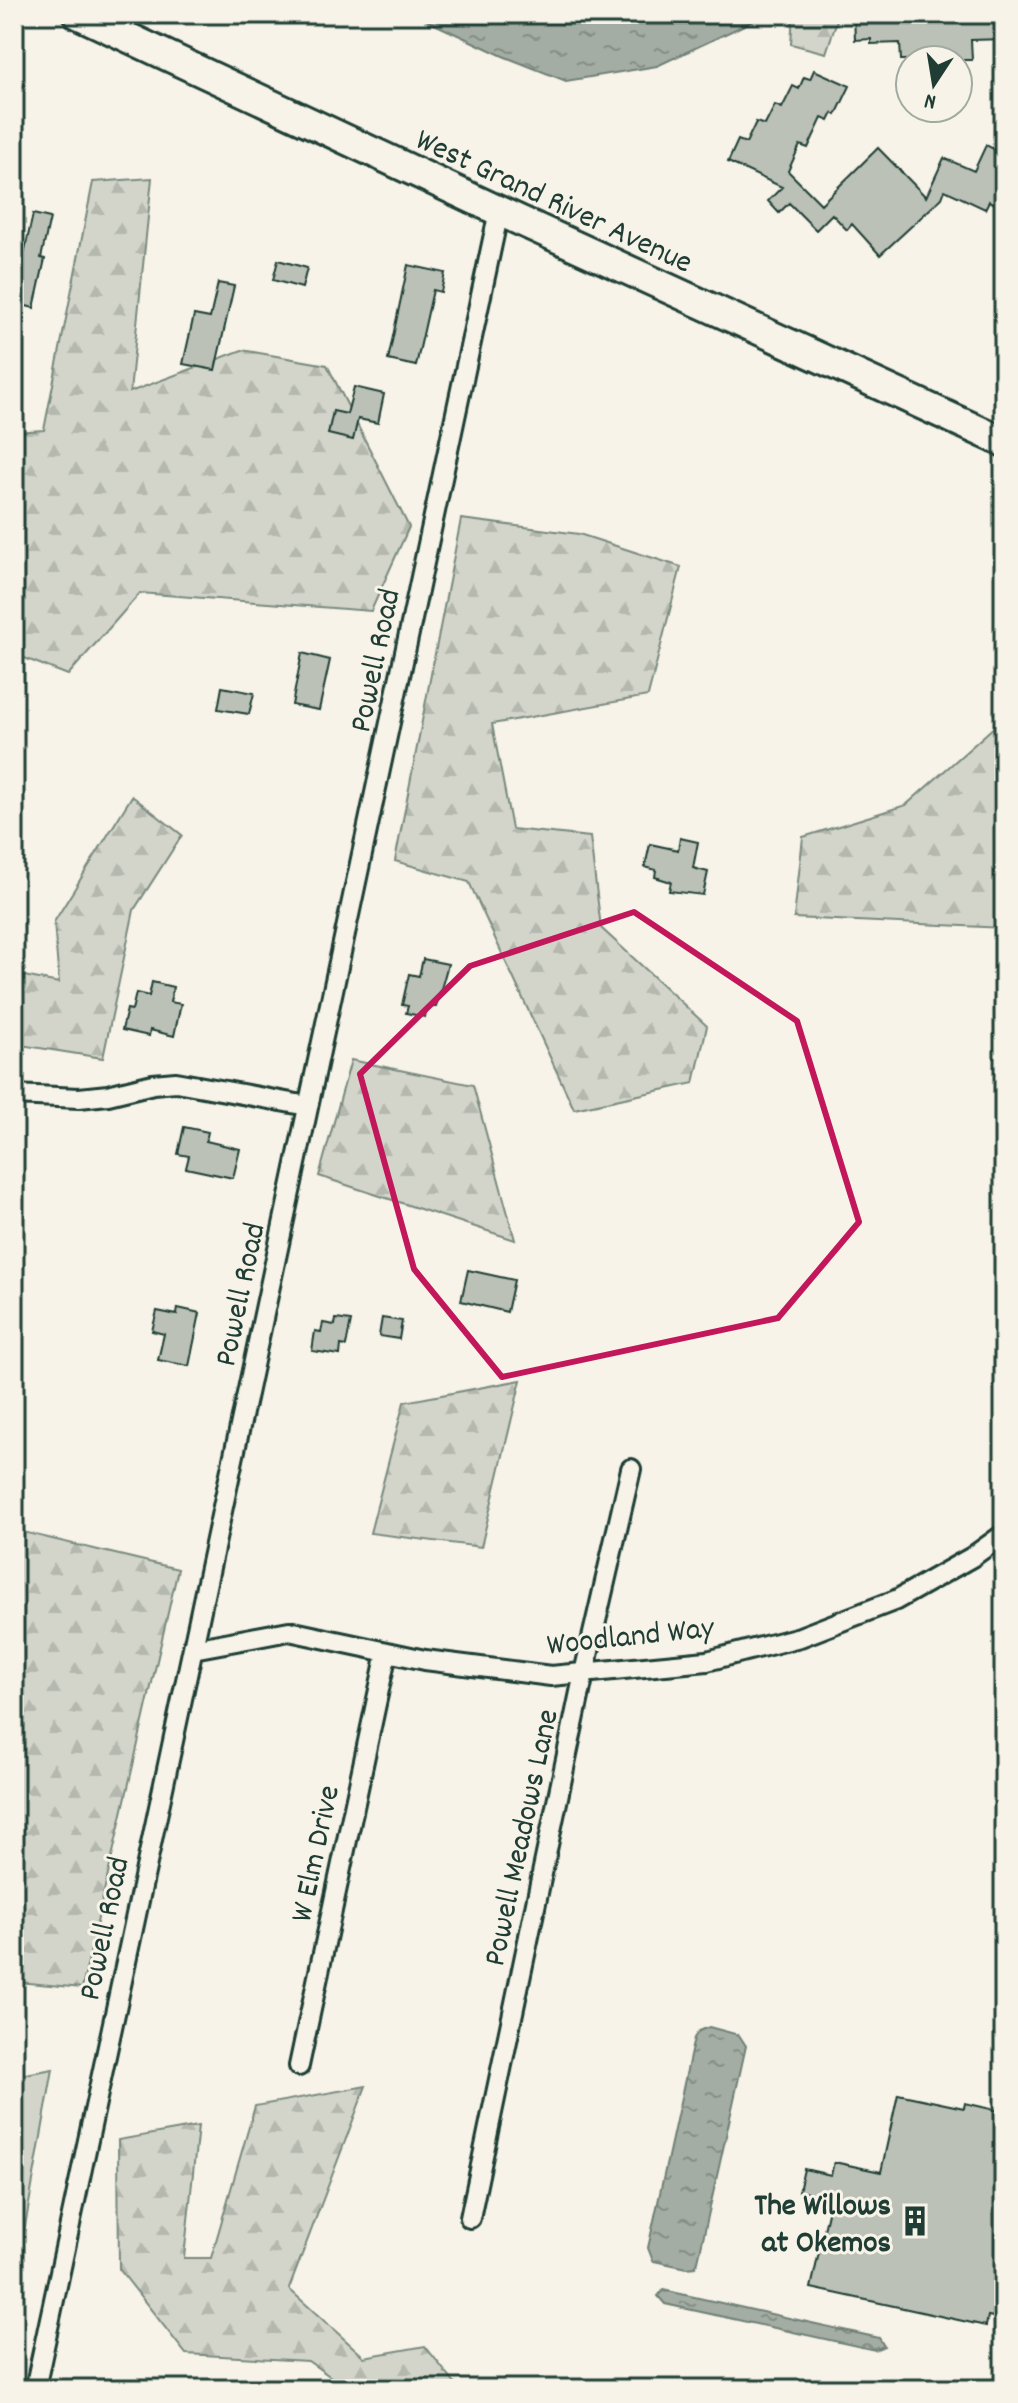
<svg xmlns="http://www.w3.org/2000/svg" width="1018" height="2403" font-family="Dekko,sans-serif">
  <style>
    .grass { fill: #d3d5ca; stroke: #79897f; stroke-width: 2 }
    .forest { fill: url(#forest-firs); stroke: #79897f; stroke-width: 2 }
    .water { fill: url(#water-ripples); stroke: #6f8077; stroke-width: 2 }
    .building { fill: #bbc1b6; stroke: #1f3d34; stroke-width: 2 }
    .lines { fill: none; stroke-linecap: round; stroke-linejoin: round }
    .street-casing { stroke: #1f3d34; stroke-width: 24 }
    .primary-casing { stroke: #1f3d34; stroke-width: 34 }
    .street { stroke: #f7f3e8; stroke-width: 18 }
    .primary { stroke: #f7f3e8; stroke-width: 28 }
    .marked { fill: none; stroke: #c2185b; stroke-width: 6; stroke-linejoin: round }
    .labels { text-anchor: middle; stroke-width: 6; stroke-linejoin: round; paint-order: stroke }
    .street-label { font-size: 32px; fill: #1f3d34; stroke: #f7f3e8 }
    .poi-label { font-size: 32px; font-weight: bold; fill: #1f3d34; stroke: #f7f3e8; text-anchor: end }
  </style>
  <defs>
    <pattern id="forest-firs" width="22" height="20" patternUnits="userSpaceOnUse" patternTransform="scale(2)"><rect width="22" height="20" fill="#d3d5ca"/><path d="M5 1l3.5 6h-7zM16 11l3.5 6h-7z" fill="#b5b8ae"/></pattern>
    <pattern id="water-ripples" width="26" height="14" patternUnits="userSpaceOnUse" patternTransform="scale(2)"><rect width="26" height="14" fill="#a4ada3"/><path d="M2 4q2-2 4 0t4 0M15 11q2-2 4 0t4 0" fill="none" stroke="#858e86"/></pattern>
  </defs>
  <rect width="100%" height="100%" fill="#f7f3e8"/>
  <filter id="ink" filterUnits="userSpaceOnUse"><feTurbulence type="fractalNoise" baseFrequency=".0125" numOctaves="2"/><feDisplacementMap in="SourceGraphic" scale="16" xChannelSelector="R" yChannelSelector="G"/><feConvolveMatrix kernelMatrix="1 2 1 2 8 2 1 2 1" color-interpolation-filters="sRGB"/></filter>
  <g filter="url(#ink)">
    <path class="grass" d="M53,2069L14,2288V2076Z"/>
    <path class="forest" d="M793,14H839L826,53L791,44Z
      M152,178L130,392L242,350L327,365L409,527L371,611L140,593L68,675L14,654V432L44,430L93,182Z
      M461,519L579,534L681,567L648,696L492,724L512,829L590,837L601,928L707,1026L694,1083L574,1109L469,882L395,861Z
      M1004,718V928L794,918L803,837L906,805Z
      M132,796L182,835L134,910L103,1058L14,1044V974L59,983L54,922Z
      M351,1060L473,1085L515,1240L319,1176Z
      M521,1380L481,1547L370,1533L404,1402Z
      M23,1532L178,1569L82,1988L18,1982L14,1943V1539Z
      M366,2086L289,2289L364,2357L425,2346L459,2389H348L308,2361L186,2354L119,2269L118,2140L198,2126L184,2258H211L255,2106Z"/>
    <path class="water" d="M413,14H759L753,21L657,66L566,81L503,56Z
      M709,2027L739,2035L746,2046L698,2261L695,2267L687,2268L653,2261L648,2248L694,2038L699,2031Z
      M663,2290L879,2338L884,2346L875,2350L665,2304L658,2296Z"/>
    <path class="building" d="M854,14H1004V39L971,40L972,60H901L900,43L871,44V39L855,40Z
      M814,70L850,86L836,115L833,113L829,121L822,118L808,148L800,145L788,171L821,204L878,148L926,197L944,158L974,171L986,145L1004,154V208L989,201L985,209L945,190L942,198L880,255L852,224L847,230L832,214L816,230L789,203L779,213L768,201L782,187L728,162L738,140L746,143L756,122L765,125L775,105L782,108L793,86L799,89L804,77L810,79Z
      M33,214L50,218L41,258L45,259L34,308L14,303V270L18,253L24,254Z
      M278,260L307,268L302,288L273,280Z
      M408,265L445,273L441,292L433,290L416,366L388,360Z
      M218,283L234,286L215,370L183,364L194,315L210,318Z
      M354,387L384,394L378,423L358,419L353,440L328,434L333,411L347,414Z
      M302,653L330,660L319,710L292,705Z
      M222,687L254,693L249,714L218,709Z
      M680,838L698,842L693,868L708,872L703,895L669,891L671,882L655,877L656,870L645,867L650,844L678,850Z
      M423,959L448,964L436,1007H427L425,1017L406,1013L408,1006L402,1005L409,974L419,976Z
      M152,982L173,987L170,1002L181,1004L174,1036L150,1030L149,1036L122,1030L127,1009L132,1010L136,993L149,996Z
      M184,1127L208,1132L206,1141L240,1149L233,1178L186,1168L189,1156L178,1154Z
      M468,1270L514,1280L507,1312L461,1301Z
      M178,1308L200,1313L189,1366L158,1360L164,1334L152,1331L157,1311L177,1315Z
      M382,1318L402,1321L399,1339L379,1336Z
      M336,1319L351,1321L346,1346L341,1345L340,1355L312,1351L315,1331L321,1332L323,1323L335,1325Z
      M898,2094L964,2108L965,2103L1004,2112V2125L995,2165L1004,2167V2319L988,2316L986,2326L811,2288L829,2208L824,2207L826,2197L799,2191L804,2169L831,2175L834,2162L881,2172Z"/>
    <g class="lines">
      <g class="street-casing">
        <path id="street" d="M14,1095L79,1098L108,1095L153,1084L176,1082L308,1106
          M193,1649L289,1631L425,1660L551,1676L707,1661L800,1637L896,1600L972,1557L1004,1534
          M299,2066L387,1652
          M470,2218L584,1673L631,1469
          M35,2389L499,211"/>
      </g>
      <g class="primary-casing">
        <path id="primary" d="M78,14L499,211L1004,442"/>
      </g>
      <use href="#street" class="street"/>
      <use href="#primary" class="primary"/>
    </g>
  </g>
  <path class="marked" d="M634,912L797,1021L859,1222L778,1318L502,1377L414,1269L360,1074L470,966Z"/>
  <defs>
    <g id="building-bare" transform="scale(2.4)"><path d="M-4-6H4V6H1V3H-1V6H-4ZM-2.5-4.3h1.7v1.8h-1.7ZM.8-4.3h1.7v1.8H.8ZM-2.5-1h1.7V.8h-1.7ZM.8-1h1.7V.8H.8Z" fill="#1f3d34" stroke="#f7f3e8" stroke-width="2.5" paint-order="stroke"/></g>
  </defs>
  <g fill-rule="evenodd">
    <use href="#building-bare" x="915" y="2221"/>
  </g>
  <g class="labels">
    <g class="street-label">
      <text transform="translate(555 199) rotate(25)" y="11">West Grand River Avenue</text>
      <text transform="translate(373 660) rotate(-78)" y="11">Powell Road</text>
      <text transform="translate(238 1294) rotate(-78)" y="11">Powell Road</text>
      <text transform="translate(630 1634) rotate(-6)" y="11">Woodland Way</text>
      <text transform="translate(519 1837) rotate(-78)" y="11">Powell Meadows Lane</text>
      <text transform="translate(313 1853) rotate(-78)" y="11">W Elm Drive</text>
      <text transform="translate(102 1928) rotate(-78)" y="11">Powell Road</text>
    </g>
    <g class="poi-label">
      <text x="891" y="2214">The Willows<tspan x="891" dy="37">at Okemos</tspan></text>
    </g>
  </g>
  <rect width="1018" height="2403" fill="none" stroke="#f7f3e8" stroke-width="48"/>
  <rect x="24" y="24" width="970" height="2355" fill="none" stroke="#1f3d34" stroke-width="3" filter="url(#ink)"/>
  <g transform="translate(934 84) rotate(192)"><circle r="38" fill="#f7f3e8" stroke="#a1aaa0" stroke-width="2"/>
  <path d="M0-6L14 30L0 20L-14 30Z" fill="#1f3d34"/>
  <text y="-12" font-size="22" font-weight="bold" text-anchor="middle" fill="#1f3d34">N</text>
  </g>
</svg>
